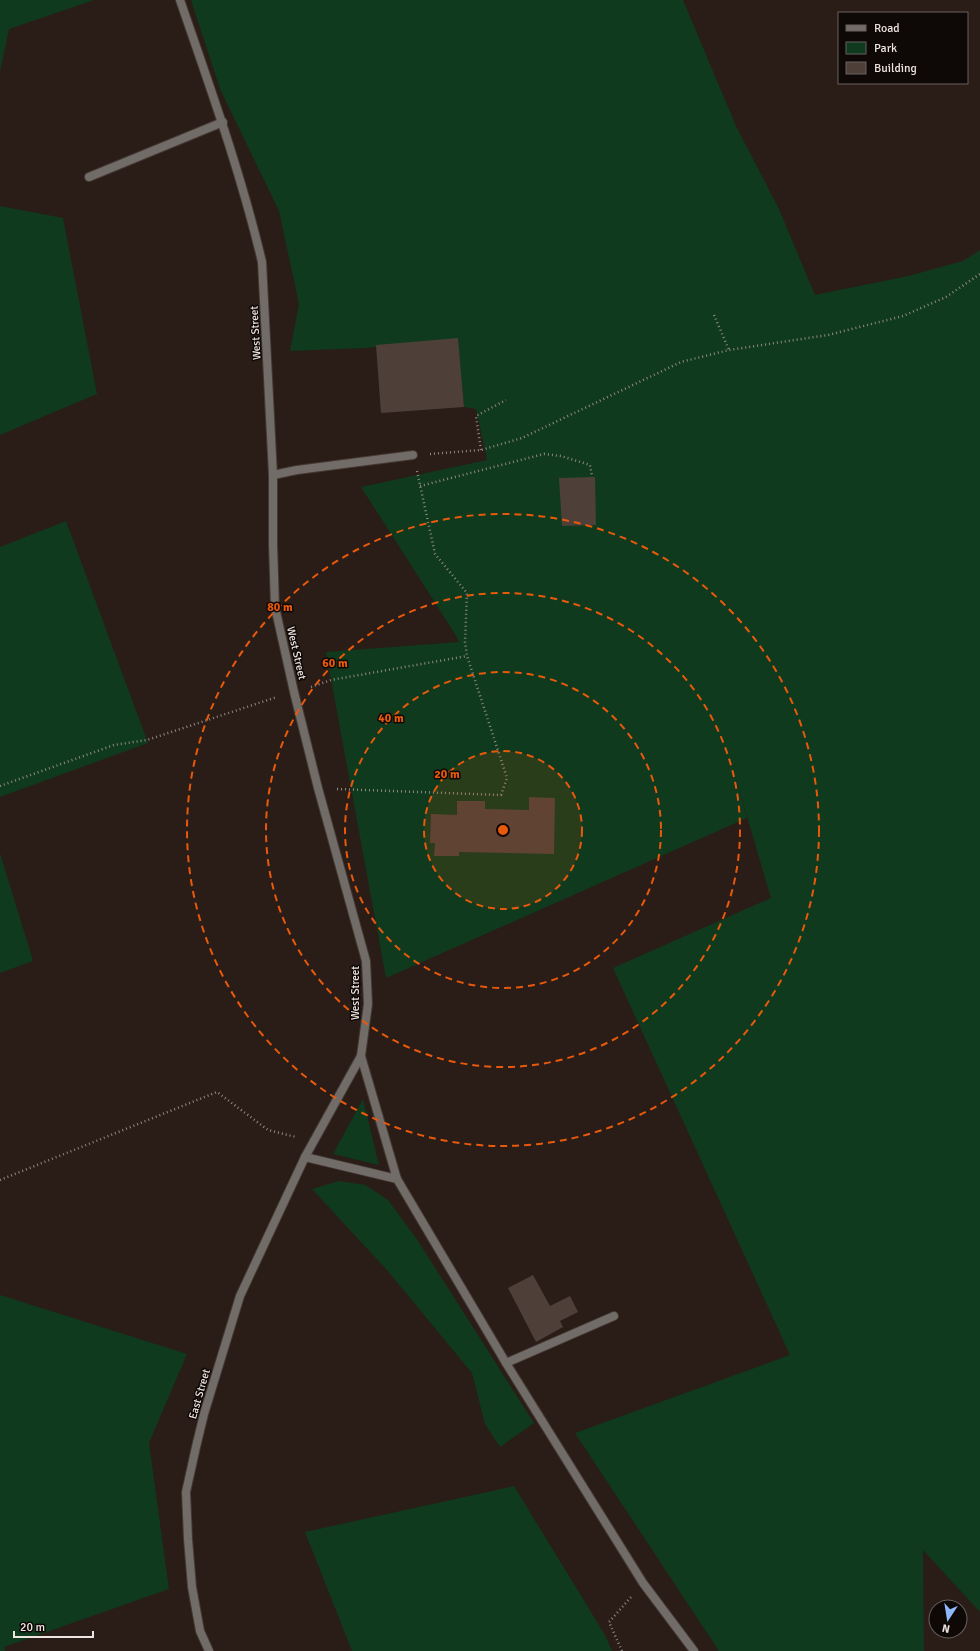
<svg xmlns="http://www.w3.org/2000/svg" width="980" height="1651" font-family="Signika,sans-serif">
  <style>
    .green { fill: #0f3a1d }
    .building { fill: #4e4039 }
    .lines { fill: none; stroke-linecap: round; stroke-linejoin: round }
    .service-casing { stroke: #453933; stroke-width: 10 }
    .minor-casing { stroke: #453933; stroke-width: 10 }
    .tertiary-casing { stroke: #453933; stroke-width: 10 }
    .path { stroke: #928782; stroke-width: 2.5; stroke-dasharray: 1 3; stroke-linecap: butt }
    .service { stroke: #716c67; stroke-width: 8 }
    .minor { stroke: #716c67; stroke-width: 8 }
    .tertiary { stroke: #716c67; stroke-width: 8 }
    .ring { fill: none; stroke: #e8590c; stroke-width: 2; stroke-dasharray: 7 5 }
    .labels { text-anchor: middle; stroke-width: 3; stroke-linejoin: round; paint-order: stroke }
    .street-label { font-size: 11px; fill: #eee5e1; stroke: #0e0906 }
    .centre { fill: #e8590c; stroke: #0e0906; stroke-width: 2 }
    .ring-label { font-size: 12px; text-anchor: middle; font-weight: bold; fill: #e8590c; stroke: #0e0906; stroke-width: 3; stroke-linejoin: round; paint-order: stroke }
  </style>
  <rect width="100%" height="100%" fill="#2a1d17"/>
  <path class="green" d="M0,0H94L9,29L0,72Z
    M191,0H683L736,126L779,209L815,295L908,276L963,261L980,250V1612L923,1550L924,1651H719L575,1433L790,1355L613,968L771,898L731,762L747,818L386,978L326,652L459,642L455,634L361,487L487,460L476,409L464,407L458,339L365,348L290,351L299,304L279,211L220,89Z
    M0,206L63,218L97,394L0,435Z
    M66,521L148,743L0,797V547Z
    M0,853L33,961L0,973Z
    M363,1099L379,1165L333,1154Z
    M339,1181L365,1185L388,1200L416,1238L534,1423L500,1447L485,1424L472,1373L386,1269L312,1189Z
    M0,1295L187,1354L149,1443L169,1589L4,1647L5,1651H0Z
    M514,1486L605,1635L612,1651H352L305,1532Z"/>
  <path class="building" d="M458,338L464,407L381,413L376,345Z
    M595,477L596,525L562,526L559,478Z
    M529,797L555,798L554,854L459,852V856H434L435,843H430L431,814L457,815V801H485V809L529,810Z
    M533,1275L550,1306L570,1296L578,1312L560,1321L563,1327L536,1342L508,1288Z"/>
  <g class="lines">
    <g class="service-casing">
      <path id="service" d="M89,177L223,122
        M273,475L297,470L413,455
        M506,1363L614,1316"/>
    </g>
    <g class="minor-casing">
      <path id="minor" d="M361,1056L397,1179L506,1363L643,1583L694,1651
        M305,1157L397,1179"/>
    </g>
    <g class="tertiary-casing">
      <path id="tertiary" d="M180,0C210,87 241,173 262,262L273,475V544L275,607L294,692L318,788L366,961L368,1004L361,1056L305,1157L240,1296L204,1414L196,1447L186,1492L188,1539L192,1587L200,1631L209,1651"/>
    </g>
    <path class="path" d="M714,315L729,350
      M481,450L476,416L506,400
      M430,454L481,450L522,438L681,362L729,350L828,335L903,316L946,297L980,274
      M420,486L544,454L561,456L590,465L592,476
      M311,687L331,680L467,656
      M0,786L114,745L147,740L277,697
      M337,789L501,795L507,778L467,656L465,642L467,593L435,554L417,471
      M0,1180L217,1092L268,1130L296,1137
      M622,1651L609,1622L631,1597"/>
    <use href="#service" class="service"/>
    <use href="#minor" class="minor"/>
    <use href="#tertiary" class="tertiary"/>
  </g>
  <circle cx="503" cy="830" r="79" fill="#e8590c" fill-opacity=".12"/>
  <g class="ring">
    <circle cx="503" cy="830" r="79"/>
    <circle cx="503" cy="830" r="158"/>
    <circle cx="503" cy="830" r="237"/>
    <circle cx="503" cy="830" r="316"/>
  </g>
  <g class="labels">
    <g class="street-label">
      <text transform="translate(255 333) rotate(-93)" y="4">West Street</text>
      <text transform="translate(297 653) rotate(77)" y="4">West Street</text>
      <text transform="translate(355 993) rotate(-90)" y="4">West Street</text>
      <text transform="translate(199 1394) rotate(-74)" y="4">East Street</text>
    </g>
  </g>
  <circle cx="503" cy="830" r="6" class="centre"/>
  <g class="ring-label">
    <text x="280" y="611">80 m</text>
    <text x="335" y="667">60 m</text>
    <text x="391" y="722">40 m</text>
    <text x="447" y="778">20 m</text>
  </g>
  <rect x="838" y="12" width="130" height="72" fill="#0e0906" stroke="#68615e"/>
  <rect x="846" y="25" width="20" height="6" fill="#716c67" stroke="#68615e"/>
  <text x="874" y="32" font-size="12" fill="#eee5e1">Road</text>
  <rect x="846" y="42" width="20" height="12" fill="#0f3a1d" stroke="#68615e"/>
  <text x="874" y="52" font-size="12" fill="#eee5e1">Park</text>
  <rect x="846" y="62" width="20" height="12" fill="#4e4039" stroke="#68615e"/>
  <text x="874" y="72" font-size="12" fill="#eee5e1">Building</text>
  <g transform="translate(948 1619) rotate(192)"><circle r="19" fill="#0e0906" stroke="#68615e"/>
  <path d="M0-3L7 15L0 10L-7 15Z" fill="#8eb9fc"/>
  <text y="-6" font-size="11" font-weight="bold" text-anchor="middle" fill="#eee5e1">N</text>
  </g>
  <path d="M14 1631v6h79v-6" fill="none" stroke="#eee5e1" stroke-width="2"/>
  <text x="20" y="1631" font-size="12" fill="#eee5e1" stroke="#0e0906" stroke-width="3" paint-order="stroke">20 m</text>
</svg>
